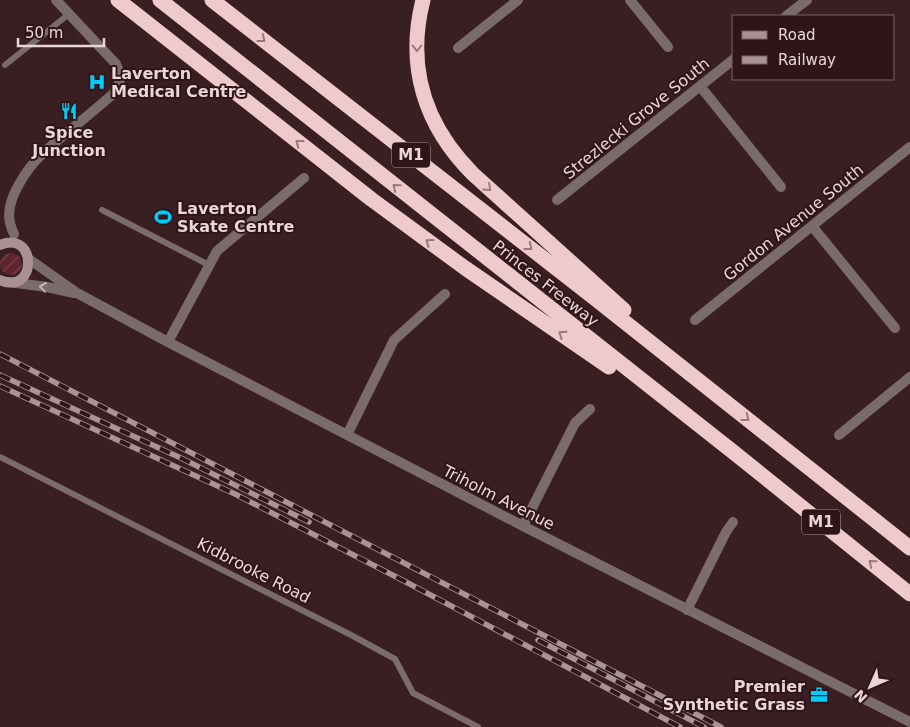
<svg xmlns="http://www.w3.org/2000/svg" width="910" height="727" font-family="'DejaVu Sans',sans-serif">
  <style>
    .garden { fill: url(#garden-furrows) }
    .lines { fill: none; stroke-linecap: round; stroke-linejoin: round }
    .lane { stroke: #7a6b6c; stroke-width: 6 }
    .street { stroke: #7a6b6c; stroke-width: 10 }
    .secondary { stroke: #a99193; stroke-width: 10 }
    .highway { stroke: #efcacd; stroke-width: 15 }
    .rail-casing { stroke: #a99395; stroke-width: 5.5 }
    .rail { stroke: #2f1518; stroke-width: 4; stroke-dasharray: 11; stroke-linecap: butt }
    .oneway { stroke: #99797c }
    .oneway2 { stroke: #c8b6b7 }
    .labels { text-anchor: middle; stroke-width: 4; stroke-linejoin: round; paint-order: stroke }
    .shield { fill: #2f1518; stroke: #b19c9e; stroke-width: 1 }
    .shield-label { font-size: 15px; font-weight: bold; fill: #e9d6d7 }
    .poi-label { font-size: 16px; font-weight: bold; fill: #e9d6d7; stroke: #2f1518; text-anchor: start }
    .street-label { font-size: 16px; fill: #e9d6d7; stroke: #2f1518 }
  </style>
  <defs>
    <pattern id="garden-furrows" width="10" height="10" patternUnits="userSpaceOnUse" patternTransform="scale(1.25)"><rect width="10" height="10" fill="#60242f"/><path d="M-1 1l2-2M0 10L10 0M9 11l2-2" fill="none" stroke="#77434c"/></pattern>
  </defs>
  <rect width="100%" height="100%" fill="#391e22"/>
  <path class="garden" d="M0 264a11 11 0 1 1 22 0a11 11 0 1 1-22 0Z"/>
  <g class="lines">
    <path class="lane" d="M5,65L69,14
      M102,210L209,265
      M0,457L353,636L395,659L413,693L478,727"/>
    <path class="street" d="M630,0L668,47
      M786,16L807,0
      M458,48L518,0
      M700,86L781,187
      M557,200L734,59
      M812,226L895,328
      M14,234C7,220 8,209 14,194C29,162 44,152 70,130C84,119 98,107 112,95C121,85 122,77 116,64L56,0
      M29,259L77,293L168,342L523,526L910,722
      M9,282L47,287L74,293
      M695,320L910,147
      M168,342L217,251L304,178
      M347,435L394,340L445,294
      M839,435L910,377
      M523,526L575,423L590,409
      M687,610L726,532L733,522"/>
    <path class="secondary" d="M0,245C37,229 38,296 0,280"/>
    <path class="highway" d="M118,0L371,199L465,268L609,367
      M160,0L732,451L910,594
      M212,0L597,300L910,548
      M423,0C406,67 425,126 473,174L624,310"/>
    <g class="rail-casing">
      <path id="rail" d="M0,354L721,727
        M0,375L183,459L309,522
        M0,386L235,494L406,582L680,727
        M538,640L704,727"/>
    </g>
    <use href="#rail" class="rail"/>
  </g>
  <defs><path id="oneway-chevron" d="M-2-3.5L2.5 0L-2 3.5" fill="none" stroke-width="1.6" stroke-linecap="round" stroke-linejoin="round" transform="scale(1.25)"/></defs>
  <g class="oneway">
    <use href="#oneway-chevron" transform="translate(262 39) rotate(38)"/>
    <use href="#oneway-chevron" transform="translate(417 48) rotate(90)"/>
    <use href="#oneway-chevron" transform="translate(299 143) rotate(-142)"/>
    <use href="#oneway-chevron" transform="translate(396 187) rotate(-141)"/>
    <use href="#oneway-chevron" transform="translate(488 188) rotate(42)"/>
    <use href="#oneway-chevron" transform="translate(429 242) rotate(-144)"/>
    <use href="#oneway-chevron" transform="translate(529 247) rotate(38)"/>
    <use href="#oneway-chevron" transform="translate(562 334) rotate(-145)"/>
    <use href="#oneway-chevron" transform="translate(746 418) rotate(38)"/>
    <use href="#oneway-chevron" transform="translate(872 563) rotate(-141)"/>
  </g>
  <use class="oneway2" href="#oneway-chevron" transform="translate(43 287) rotate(-173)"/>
  <defs>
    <g id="hospital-bare" transform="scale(1.35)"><path d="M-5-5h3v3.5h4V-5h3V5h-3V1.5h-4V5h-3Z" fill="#03cbf9" stroke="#2f1518" stroke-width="2.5" paint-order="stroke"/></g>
    <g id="restaurant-bare" transform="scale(1.35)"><path d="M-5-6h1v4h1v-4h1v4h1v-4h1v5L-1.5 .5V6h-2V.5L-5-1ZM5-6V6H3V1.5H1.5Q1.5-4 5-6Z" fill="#03cbf9" stroke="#2f1518" stroke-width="2.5" paint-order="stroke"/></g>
    <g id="stadium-bare" transform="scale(1.35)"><path d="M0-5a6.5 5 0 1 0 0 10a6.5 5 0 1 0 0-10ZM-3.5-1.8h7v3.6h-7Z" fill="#03cbf9" stroke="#2f1518" stroke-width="2.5" paint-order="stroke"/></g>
    <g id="office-bare" transform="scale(1.35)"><path d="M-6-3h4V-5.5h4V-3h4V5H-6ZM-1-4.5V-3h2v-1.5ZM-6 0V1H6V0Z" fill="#03cbf9" stroke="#2f1518" stroke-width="2.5" paint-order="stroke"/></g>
  </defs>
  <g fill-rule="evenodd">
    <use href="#hospital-bare" x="97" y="82"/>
    <use href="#restaurant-bare" x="69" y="111"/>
    <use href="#stadium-bare" x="163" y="217"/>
    <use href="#office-bare" x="819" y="695"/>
  </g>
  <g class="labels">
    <g class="shield">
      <rect x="392" y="142.5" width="38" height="25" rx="4"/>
      <rect x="802" y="509.5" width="38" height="25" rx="4"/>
    </g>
    <g class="shield-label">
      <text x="411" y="160">M1</text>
      <text x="821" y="527">M1</text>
    </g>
    <g class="poi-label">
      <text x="111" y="79">Laverton<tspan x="111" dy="18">Medical Centre</tspan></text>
      <text x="69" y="138" text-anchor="middle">Spice<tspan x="69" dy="18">Junction</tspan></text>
      <text x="177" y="214">Laverton<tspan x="177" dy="18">Skate Centre</tspan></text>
      <text x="805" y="692" text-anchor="end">Premier<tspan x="805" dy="18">Synthetic Grass</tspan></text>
    </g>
    <g class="street-label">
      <text transform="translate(636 118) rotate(-39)" y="6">Strezlecki Grove South</text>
      <text transform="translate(793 222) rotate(-39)" y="6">Gordon Avenue South</text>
      <text transform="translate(546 283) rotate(38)" y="6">Princes Freeway</text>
      <text transform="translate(499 497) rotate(27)" y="6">Triholm Avenue</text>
      <text transform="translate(254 570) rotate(27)" y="6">Kidbrooke Road</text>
    </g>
  </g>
  <rect x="732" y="15" width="162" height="65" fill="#2f1518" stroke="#796264"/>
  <rect x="742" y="31" width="25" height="8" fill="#a99193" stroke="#796264"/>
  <text x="778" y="40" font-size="15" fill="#e9d6d7">Road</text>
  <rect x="742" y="56" width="25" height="8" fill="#a99395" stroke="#796264"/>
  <text x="778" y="65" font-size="15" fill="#e9d6d7">Railway</text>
  <g transform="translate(870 687) rotate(225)" stroke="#2f1518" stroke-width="4" paint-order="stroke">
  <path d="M0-4L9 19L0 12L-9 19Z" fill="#e9d6d7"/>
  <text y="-8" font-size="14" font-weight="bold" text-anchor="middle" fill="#e9d6d7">N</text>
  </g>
  <path d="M18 38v8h86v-8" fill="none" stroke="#e9d6d7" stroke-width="2.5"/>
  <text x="25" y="38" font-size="15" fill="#e9d6d7" stroke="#2f1518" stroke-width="4" paint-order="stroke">50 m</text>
</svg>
